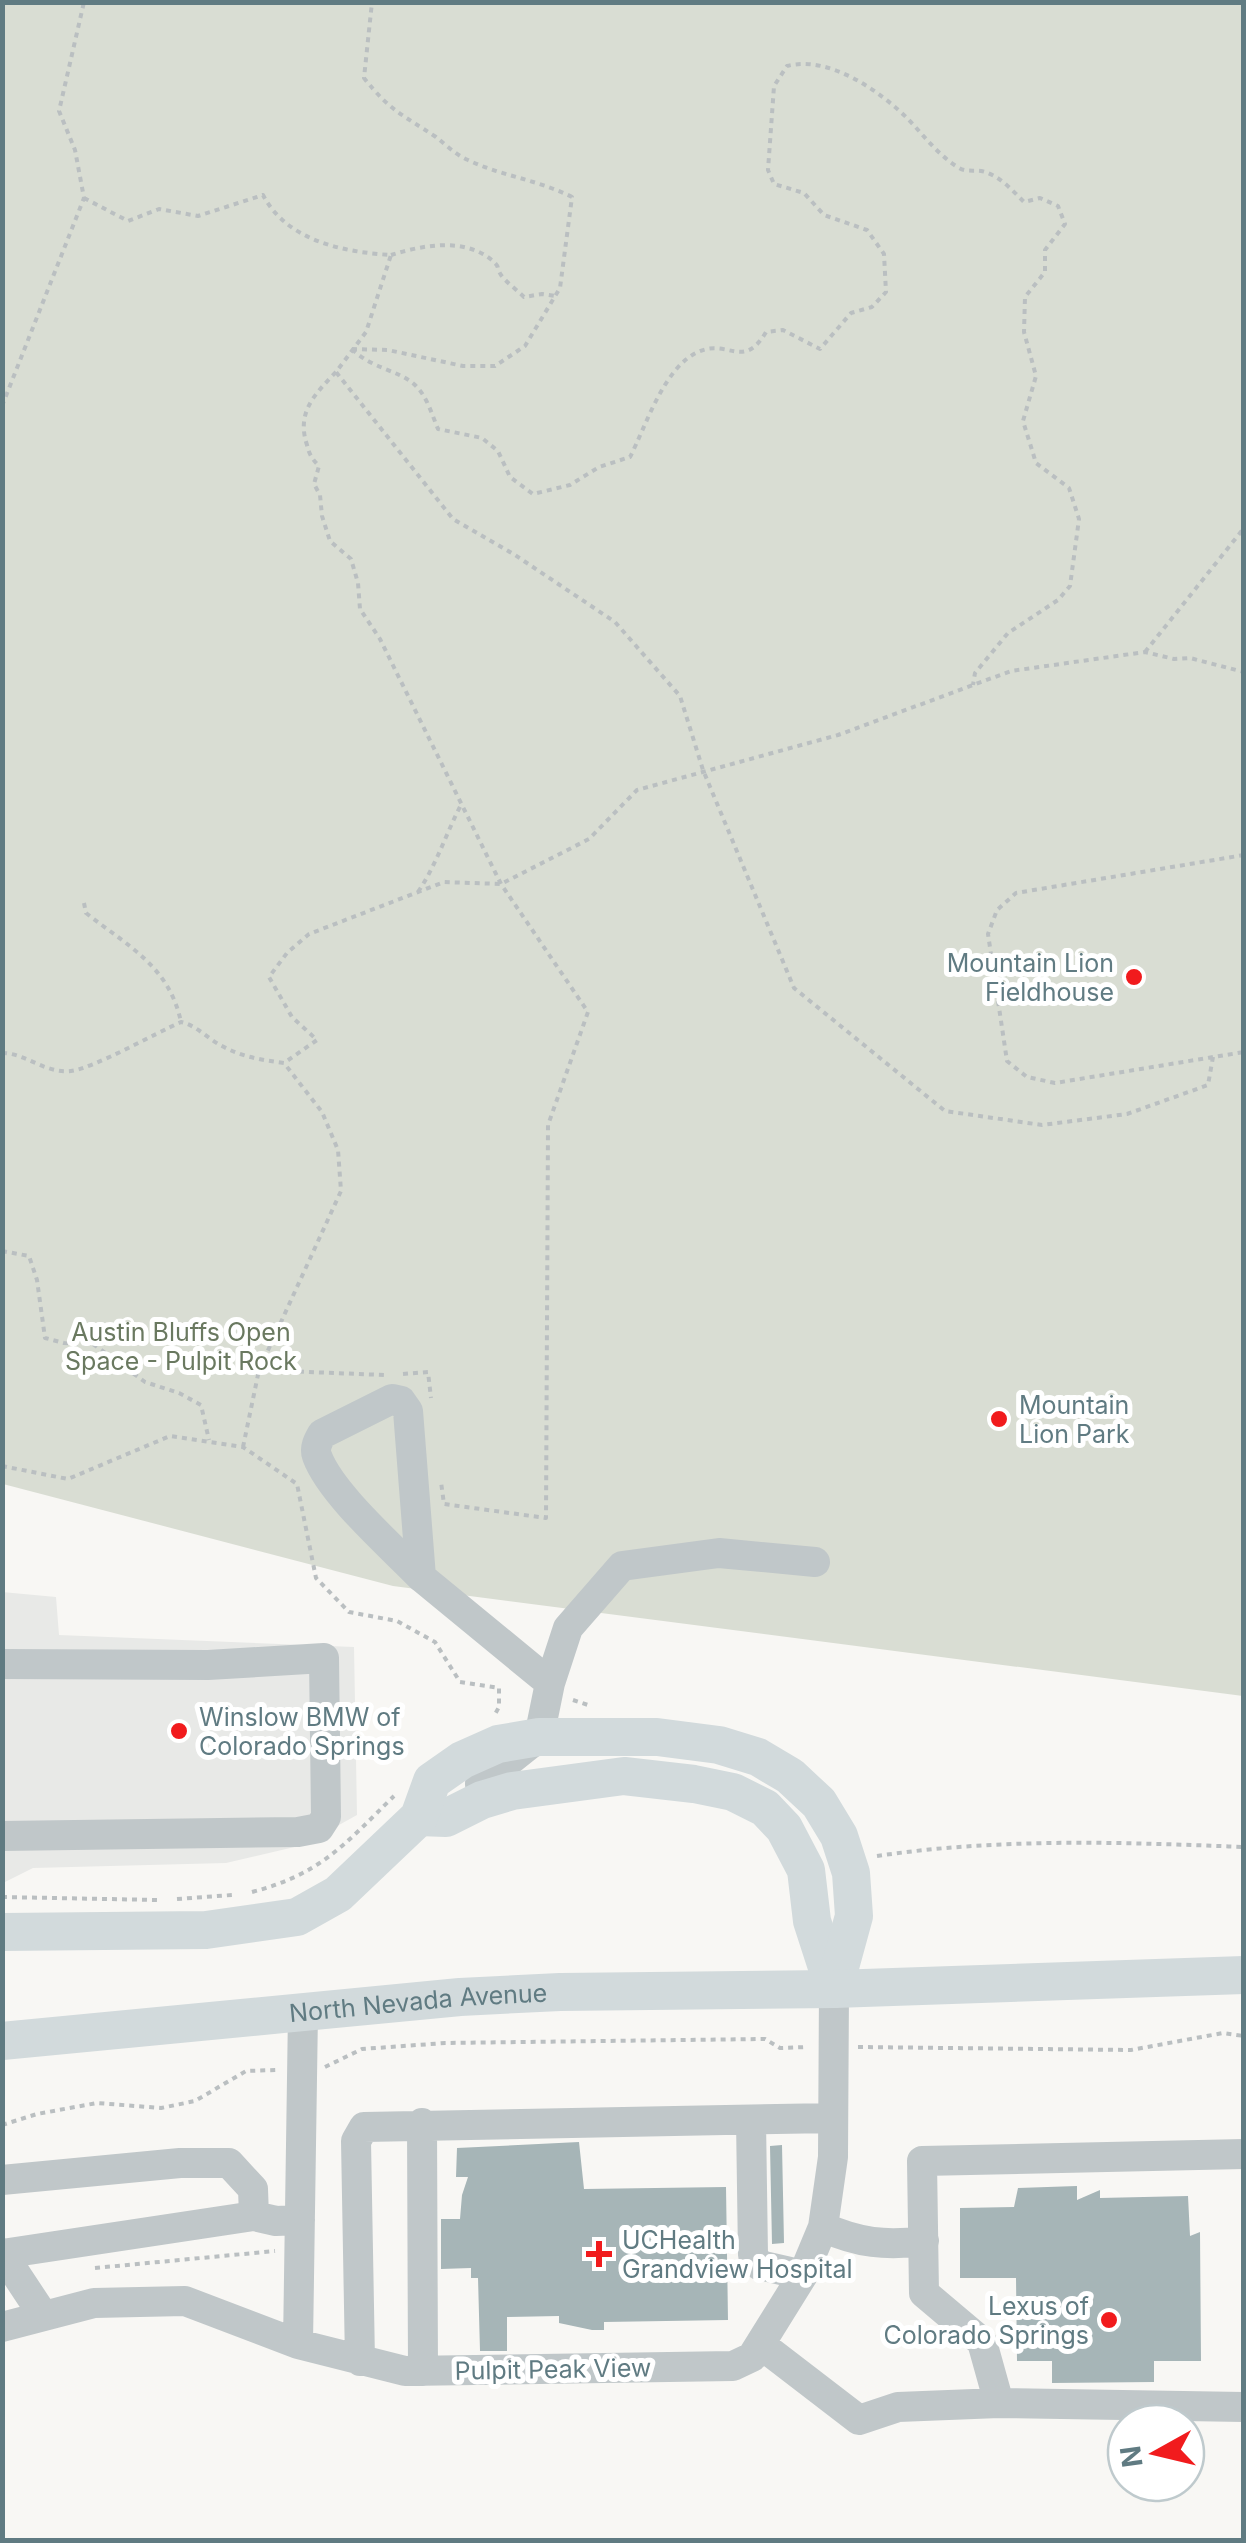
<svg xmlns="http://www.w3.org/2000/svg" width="1246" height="2543" font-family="Inter,sans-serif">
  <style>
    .built { fill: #e8e9e7 }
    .green { fill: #d9ddd3 }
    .building { fill: #a6b5b7 }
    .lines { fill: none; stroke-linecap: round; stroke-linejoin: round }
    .path { stroke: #babfc1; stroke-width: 4; stroke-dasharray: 5 5; stroke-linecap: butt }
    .minor { stroke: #c0c7c9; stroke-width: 30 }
    .major { stroke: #d2dadc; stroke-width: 38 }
    .poi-dot { fill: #f11b1d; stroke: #fff; stroke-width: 4 }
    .labels { text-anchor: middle; stroke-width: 10; stroke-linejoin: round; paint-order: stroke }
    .poi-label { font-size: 25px; fill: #607b82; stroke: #fff; text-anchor: start }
    .park-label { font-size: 25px; fill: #6a7960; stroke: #fff }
    .street-label { font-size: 25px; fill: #607b82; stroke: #fff }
  </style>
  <rect width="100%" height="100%" fill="#f8f7f4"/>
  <path class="built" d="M2,1592L56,1597L59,1635L354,1647L357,1815L303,1845L226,1863L33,1868L3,1883Z"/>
  <path class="green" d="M2,3H1243V1696L393,1586L3,1484Z"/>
  <path class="building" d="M579,2142L584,2189L726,2187L728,2320L604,2322V2330H592L559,2323V2316L507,2317V2351H480L478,2278H471V2268L441,2269V2219H460L462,2195L468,2177H456L457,2148Z
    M782,2145L784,2243L772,2244L770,2146Z
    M1077,2186V2200L1100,2190V2198L1188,2196L1190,2236L1200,2232L1201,2361H1154V2382L1052,2383V2361H1017L1016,2278H960V2208L1014,2207L1018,2188Z"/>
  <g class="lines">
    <path class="path" d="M84,198L128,221L159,209L198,216L263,195C287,241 343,252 391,255L366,332L336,372L453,519L515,555L615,622L680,696L703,770L794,988L945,1111L1042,1125L1127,1114L1208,1085L1213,1057
      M391,255C423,245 465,237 493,261C501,269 495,265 501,275C507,283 517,290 524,297L542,294L556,296
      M352,349C372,369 399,370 415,385C427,396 432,415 438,429L482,438L498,451L510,477L533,494L570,485L599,467L630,457C646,426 664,367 698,352C728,338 743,371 766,332L783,330L820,349L851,313L872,307L886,292L884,254L867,230L824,215L804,193L774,184L768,170L774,86L787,66C829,55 880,91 909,120C925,137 938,155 959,168C966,172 972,170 981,171C998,174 1012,190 1024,202L1040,198L1058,206L1065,224L1045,250V272L1025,297L1024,332L1036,376L1023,421L1036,463L1069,488L1079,519L1070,586L1058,600L1008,633L975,673L973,685
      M352,349L388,350L463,366H495L525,346L560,288L572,197C536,179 501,176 468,160C456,155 446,145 436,137C403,115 390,111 364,78L372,2
      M336,372C315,394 296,412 307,445C309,454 312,459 319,466L314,484L320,495L322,516L330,541L351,559L358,583L360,609L380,639L501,884L588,1012L548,1125L546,1518L444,1504L441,1482
      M2,406L84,198L75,150L59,111L84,2
      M1145,652L1244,528
      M1244,855L1016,893L997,910L988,934L1007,1061L1027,1077L1055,1083L1244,1052
      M418,892C437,864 446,833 462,803
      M84,903L86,913C129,947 169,966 181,1022
      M2,1053C26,1053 45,1074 71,1071C94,1068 156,1033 181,1022C196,1025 208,1039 222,1046C242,1057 262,1060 284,1063L317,1040L292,1017L269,977L287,953L309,934L444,882L501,884L589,839L637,790L838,735L1011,671L1145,652L1174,659L1190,658L1244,672
      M2,1251L29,1256L37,1280L45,1338L64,1343L93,1344L145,1382L179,1393L201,1405L209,1440
      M259,1370L384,1375
      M403,1374L428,1372L431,1398
      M243,1447L259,1370L341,1191L338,1150L322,1112L284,1063
      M2,1466L68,1479L170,1436L243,1447L297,1484L316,1578L349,1612L397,1621L435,1642L460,1682L499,1688V1707L494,1716
      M573,1700L591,1706
      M877,1856C998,1838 1121,1842 1244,1847
      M252,1892C321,1874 345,1844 394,1796
      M2,1897L158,1900
      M177,1899L232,1895
      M858,2047L1131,2050L1223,2033L1244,2036
      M325,2067L362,2049L445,2043L765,2039L780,2048L808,2047
      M2,2125L37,2114L97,2103L161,2108L195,2101L246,2071L276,2070
      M95,2268L275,2251"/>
    <path class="minor" d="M421,1577C392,1547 331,1494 317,1456C314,1448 318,1441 322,1434L392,1399L401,1401L408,1411L421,1577L550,1683
      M2,1664L208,1665L324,1658L326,1817L319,1828L298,1832L2,1836
      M482,1800L480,1784L539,1737L550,1683L568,1628L622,1566L719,1553L815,1562
      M303,2012L298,2344L405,2371L733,2366L752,2357L803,2275L823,2227L833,2157L834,1989
      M751,2120L753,2255L759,2265L803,2275
      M422,2123L423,2371
      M1244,2154L922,2161L924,2293L982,2342L999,2403L1244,2407
      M2,2180L180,2163H229L253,2189L254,2216L276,2221L300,2220
      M823,2227C858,2243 886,2246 924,2241
      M2,2253L43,2315
      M2,2254L254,2216
      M2,2327L94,2303L185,2301L298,2344
      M760,2344L859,2420L898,2407L999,2403
      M360,2361L356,2141L364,2127L833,2118"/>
    <g class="major">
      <path d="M419,1817L446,1818L482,1800L512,1791L624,1776L694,1784L733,1792L765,1808L784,1828L806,1870L812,1921L834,1989"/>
      <path d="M2,1932L206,1930L297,1917L338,1894L419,1817L432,1781L462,1760L498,1744L539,1737H657L719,1745L758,1757L790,1776L819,1803L839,1836L851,1873L854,1916L834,1989"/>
      <path id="s1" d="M2,2041L460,1997L560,1992L834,1989L1244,1975"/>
    </g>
  </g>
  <g class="poi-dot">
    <circle cx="1134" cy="977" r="10"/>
    <circle cx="999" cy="1419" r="10"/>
    <circle cx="179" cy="1731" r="10"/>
    <path d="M594 2239h10v10h10v10h-10v10h-10v-10h-10v-10h10z"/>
    <circle cx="1109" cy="2320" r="10"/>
  </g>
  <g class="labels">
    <g class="poi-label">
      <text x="1114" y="972" text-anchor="end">Mountain Lion<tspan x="1114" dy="29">Fieldhouse</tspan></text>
      <text x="1019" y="1414">Mountain<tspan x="1019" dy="29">Lion Park</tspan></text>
      <text x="199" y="1726">Winslow BMW of<tspan x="199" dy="29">Colorado Springs</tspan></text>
      <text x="622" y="2249">UCHealth<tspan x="622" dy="29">Grandview Hospital</tspan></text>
      <text x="1089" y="2315" text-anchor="end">Lexus of<tspan x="1089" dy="29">Colorado Springs</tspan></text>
    </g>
    <g class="park-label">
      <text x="181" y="1341">Austin Bluffs Open<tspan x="181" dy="29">Space - Pulpit Rock</tspan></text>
    </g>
    <g class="street-label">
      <text dy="9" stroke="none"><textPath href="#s1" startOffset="418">North Nevada Avenue</textPath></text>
      <text transform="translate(553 2369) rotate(-1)" y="9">Pulpit Peak View</text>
    </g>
  </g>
  <rect width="1246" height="2543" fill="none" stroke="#607b82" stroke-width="10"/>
  <g transform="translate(1156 2453) rotate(262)"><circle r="48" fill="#ffffff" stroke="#bfcacd" stroke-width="2.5"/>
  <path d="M0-8L18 38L0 25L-18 38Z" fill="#f11b1d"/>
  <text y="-15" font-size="28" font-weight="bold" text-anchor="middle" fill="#607b82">N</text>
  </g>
</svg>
